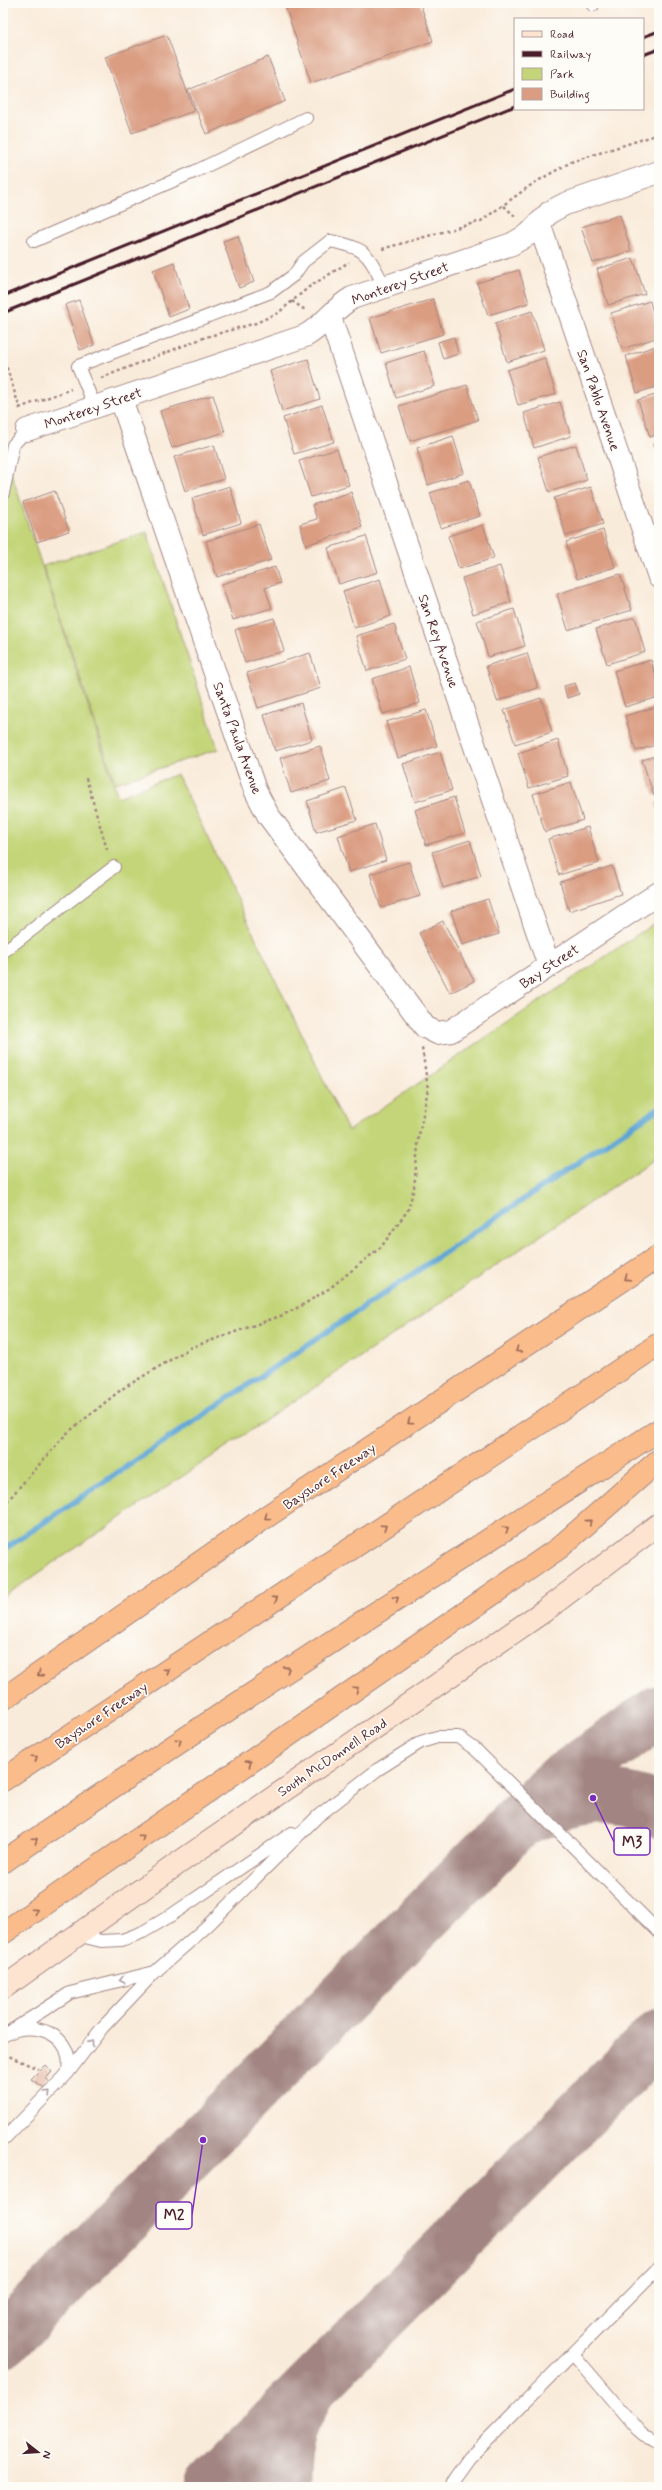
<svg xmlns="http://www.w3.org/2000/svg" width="662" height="2490" font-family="Mynerve,sans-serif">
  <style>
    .green { fill: #c3d578; stroke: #867a52 }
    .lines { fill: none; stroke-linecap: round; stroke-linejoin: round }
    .stream { stroke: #5ca4d3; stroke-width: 6 }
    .taxiway { stroke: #a28582; stroke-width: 54 }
    .building { fill: #da9d82 }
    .lane-casing { stroke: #a28582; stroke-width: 14 }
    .street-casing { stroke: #a28582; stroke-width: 24 }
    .secondary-casing { stroke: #a28582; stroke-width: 24 }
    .highway-casing { stroke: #a28582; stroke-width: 24 }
    .path { stroke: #a28582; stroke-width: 2.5; stroke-dasharray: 3 3; stroke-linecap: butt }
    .lane { stroke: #fff; stroke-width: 12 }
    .street { stroke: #fff; stroke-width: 22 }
    .secondary { stroke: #fde4d1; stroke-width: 22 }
    .highway { stroke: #fabc8b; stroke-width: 22 }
    .rail { stroke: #4a1f2b; stroke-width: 3 }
    .oneway { stroke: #996656 }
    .oneway2 { stroke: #ae9aa0 }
    .labels { text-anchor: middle; stroke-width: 3.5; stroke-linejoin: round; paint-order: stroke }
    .street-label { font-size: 14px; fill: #4a1f2b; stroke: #fdfcf7 }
    .leader { fill: none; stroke: #7b2cbf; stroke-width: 1.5 }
    .callout-dot { fill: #7b2cbf; stroke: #fdfcf7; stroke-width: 1.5 }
    .callout { fill: #fdfcf7; stroke: #7b2cbf; stroke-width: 1.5 }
    .callout-label { font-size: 15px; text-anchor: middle; font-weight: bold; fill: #4a1f2b }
  </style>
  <rect width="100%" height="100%" fill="#fdfcf7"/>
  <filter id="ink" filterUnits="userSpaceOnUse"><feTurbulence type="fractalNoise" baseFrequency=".025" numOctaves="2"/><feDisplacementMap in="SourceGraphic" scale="8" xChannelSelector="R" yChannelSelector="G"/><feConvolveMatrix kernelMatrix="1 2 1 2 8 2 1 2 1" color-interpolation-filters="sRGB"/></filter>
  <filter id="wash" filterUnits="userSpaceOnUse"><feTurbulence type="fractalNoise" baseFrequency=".012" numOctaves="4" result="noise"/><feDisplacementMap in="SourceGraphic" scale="16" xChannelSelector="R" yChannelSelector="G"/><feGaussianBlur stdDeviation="0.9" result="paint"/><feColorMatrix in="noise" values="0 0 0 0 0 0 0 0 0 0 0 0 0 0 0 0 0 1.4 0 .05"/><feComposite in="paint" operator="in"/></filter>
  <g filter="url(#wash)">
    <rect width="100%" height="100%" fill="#f9ebda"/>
    <path class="green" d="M3,448L118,797L177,774L348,1131L659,920V1156L3,1597Z
      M147,532L218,749L115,783L43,566Z"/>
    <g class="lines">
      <path class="stream" d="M3,1550L659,1108"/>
      <path class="taxiway" d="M530,1817C569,1796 618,1789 659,1811
        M3,2341L545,1795L562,1780L659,1712
        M212,2487L659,2036
        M283,2487C281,2455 286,2428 303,2400"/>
    </g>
    <g id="blocks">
      <path class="building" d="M284,3H420L433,41L311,83Z
        M167,35L194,111L132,133L105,57Z
        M268,57L285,101L206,134L188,90Z
        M620,215L631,251L593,263L581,227Z
        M238,236L254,282L239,288L223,241Z
        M633,258L645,294L608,305L597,269Z
        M174,262L189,309L169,317L153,270Z
        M519,270L529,303L488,315L477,283Z
        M433,299L443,334L381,353L370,318Z
        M79,300L94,345L80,350L65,305Z
        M650,301L659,337L622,349L611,313Z
        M532,311L544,350L507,362L495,323Z
        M454,337L458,354L443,359L438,342Z
        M659,345V386L637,393L626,356Z
        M424,351L435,386L396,398L386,363Z
        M545,358L556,394L518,405L507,370Z
        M308,359L320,399L282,411L270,371Z
        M467,385L478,420L410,441L399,406Z
        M659,394V434L650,437L638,400Z
        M213,395L225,432L172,448L160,411Z
        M560,402L571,436L534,448L524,413Z
        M322,405L334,442L294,454L283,418Z
        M453,436L464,473L428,485L417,448Z
        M659,442V459L654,444Z
        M214,445L224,479L185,491L174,457Z
        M576,445L587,480L549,492L538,457Z
        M337,449L349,485L311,497L299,461Z
        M469,480L480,516L441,528L430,493Z
        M230,486L241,523L203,535L192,498Z
        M591,487L603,524L566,536L554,498Z
        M55,491L69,531L37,542L23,502Z
        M351,492L362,527L306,545L300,524L317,519L312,505Z
        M259,524L271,560L217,577L206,541Z
        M483,525L494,558L459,569L448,536Z
        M603,530L615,567L577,579L566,542Z
        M366,536L378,572L339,584L328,548Z
        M500,566L511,602L473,614L462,578Z
        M275,567L280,583L265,588L272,608L233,620L222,584Z
        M620,574L632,610L568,630L557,594Z
        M380,579L391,616L354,628L343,591Z
        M514,609L525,646L488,657L477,621Z
        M635,617L645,652L607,664L596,629Z
        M274,618L284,651L245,663L235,630Z
        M394,624L405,659L367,671L356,636Z
        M310,653L321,688L258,708L247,673Z
        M527,653L538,688L497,701L486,666Z
        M651,660L659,686V697L625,707L614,671Z
        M409,667L420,703L383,714L372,679Z
        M575,683L579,694L567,698L564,686Z
        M541,698L552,732L515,744L504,710Z
        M301,703L312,740L275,751L264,715Z
        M659,706V744L636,751L625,716Z
        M426,710L437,746L398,758L386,722Z
        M558,740L568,776L529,788L518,753Z
        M320,746L330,781L291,793L280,758Z
        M440,752L452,790L415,802L403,764Z
        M659,755V794L654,796L642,760Z
        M571,782L583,820L545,832L533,794Z
        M346,788L357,820L316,832L307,801Z
        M454,797L465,833L426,845L415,810Z
        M659,802V812L656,803Z
        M375,824L386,860L349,872L338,836Z
        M588,827L599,863L559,875L548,839Z
        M470,840L481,876L443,888L432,852Z
        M409,862L420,896L381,908L370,874Z
        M612,866L621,894L569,911L560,882Z
        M488,899L499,934L462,945L451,911Z
        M443,921L474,981L450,993L419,933Z
        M45,2065L52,2072L46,2078L50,2083L45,2088L31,2079Z"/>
    </g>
  </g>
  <g filter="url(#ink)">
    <use href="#blocks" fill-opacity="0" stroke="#a28582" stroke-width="1"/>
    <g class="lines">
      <g class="lane-casing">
        <path id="lane" d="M592,3L593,5
          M34,241L196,171L306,118
          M95,407L78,366L271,292L294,275L303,262L330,241C368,248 367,254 385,287
          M3,493L13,445L27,430
          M3,952L114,867
          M77,1935L101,1941L122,1940L143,1932L170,1916L292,1833
          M155,1972L206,1927L318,1816L377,1770L421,1742L437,1737H458L475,1749L659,1932
          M11,2031L70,1993L155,1972L102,2028L67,2074
          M3,2036C32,2017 78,2035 67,2074L3,2140
          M573,2354L637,2429L644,2435L659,2441
          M451,2487L454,2479L469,2458L659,2267"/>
      </g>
      <g class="street-casing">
        <path id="street" d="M539,223L659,577
          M330,317L549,966
          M121,399L255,790L268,815L425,1027L437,1033L451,1031L659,893
          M27,430L305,336C325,325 333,309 352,298L512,244L529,234L550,212L565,204L659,172"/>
      </g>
      <g class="secondary-casing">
        <path id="secondary" d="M3,1988L180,1862L544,1611L659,1524"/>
      </g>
      <g class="highway-casing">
        <path id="highway" d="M3,1699L263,1519L659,1256
          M3,1780L659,1344
          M3,1862C218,1713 439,1572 659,1430
          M3,1933L559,1548L659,1460"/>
      </g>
      <path class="path" d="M504,206L517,218
        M382,249L481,221L534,183L571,162L659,134
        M292,301L305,310
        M3,356L20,409
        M101,378L206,337L256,323L278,313L309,287L349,262
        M19,408L71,389
        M86,778L108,853
        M3,1506L66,1434L122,1389L190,1348L283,1315L301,1306L330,1288L381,1247L408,1210L414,1188L419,1135L428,1089L422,1048
        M4,2054L38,2069"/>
      <use href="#lane" class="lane"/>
      <use href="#street" class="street"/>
      <use href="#secondary" class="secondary"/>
      <use href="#highway" class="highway"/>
      <path class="rail" d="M643,37L659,31
        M643,55L659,49
        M3,296L515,89
        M3,313L515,106"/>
    </g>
    <defs><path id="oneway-chevron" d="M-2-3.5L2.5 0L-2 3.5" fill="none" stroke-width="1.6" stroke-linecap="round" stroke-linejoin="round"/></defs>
    <g class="oneway">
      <use href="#oneway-chevron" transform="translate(627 1278) rotate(146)"/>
      <use href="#oneway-chevron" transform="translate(518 1350) rotate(146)"/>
      <use href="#oneway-chevron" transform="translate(410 1422) rotate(146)"/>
      <use href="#oneway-chevron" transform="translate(267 1517) rotate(146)"/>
      <use href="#oneway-chevron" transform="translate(589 1522) rotate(-41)"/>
      <use href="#oneway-chevron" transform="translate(384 1527) rotate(-34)"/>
      <use href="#oneway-chevron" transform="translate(506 1529) rotate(-33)"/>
      <use href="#oneway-chevron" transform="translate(275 1599) rotate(-34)"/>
      <use href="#oneway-chevron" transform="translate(396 1599) rotate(-33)"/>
      <use href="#oneway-chevron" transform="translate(287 1669) rotate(-33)"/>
      <use href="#oneway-chevron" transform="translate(167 1671) rotate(-34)"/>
      <use href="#oneway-chevron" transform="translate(40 1674) rotate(146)"/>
      <use href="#oneway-chevron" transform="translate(356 1689) rotate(-35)"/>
      <use href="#oneway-chevron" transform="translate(179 1741) rotate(-34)"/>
      <use href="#oneway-chevron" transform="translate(35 1758) rotate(-34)"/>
      <use href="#oneway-chevron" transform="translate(249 1763) rotate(-35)"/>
      <use href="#oneway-chevron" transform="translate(142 1837) rotate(-34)"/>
      <use href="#oneway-chevron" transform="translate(35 1840) rotate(-35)"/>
      <use href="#oneway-chevron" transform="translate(35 1911) rotate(-34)"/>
    </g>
    <g class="oneway2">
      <use href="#oneway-chevron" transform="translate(122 1980) rotate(166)"/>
      <use href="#oneway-chevron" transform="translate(91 2043) rotate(-53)"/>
      <use href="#oneway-chevron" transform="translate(48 2093) rotate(-46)"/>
    </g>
  </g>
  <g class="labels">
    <g class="street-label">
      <text transform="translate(400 283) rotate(-20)" y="5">Monterey Street</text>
      <text transform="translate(599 400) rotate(71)" y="5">San Pablo Avenue</text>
      <text transform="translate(93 408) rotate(-19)" y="5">Monterey Street</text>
      <text transform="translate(439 641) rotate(71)" y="5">San Rey Avenue</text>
      <text transform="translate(238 738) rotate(70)" y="5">Santa Paula Avenue</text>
      <text transform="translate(549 966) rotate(-34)" y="5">Bay Street</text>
      <text transform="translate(329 1476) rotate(-34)" y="5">Bayshore Freeway</text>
      <text transform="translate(101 1715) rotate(-34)" y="5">Bayshore Freeway</text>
      <text transform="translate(332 1757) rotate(-34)" y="5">South McDonnell Road</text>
    </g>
  </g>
  <path class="leader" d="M593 1798L614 1842M203 2140L192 2215"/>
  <g class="callout-dot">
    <circle cx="593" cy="1798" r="4"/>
    <circle cx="203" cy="2140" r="4"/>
  </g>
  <g class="callout">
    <rect x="614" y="1828" width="36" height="27" rx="4"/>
    <rect x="156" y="2202" width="36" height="27" rx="4"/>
  </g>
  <g class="callout-label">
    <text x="632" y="1847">M3</text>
    <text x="174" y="2220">M2</text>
  </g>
  <rect width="662" height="2490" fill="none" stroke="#fdfcf7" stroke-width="16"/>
  <rect x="514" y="18" width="130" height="92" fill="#fdfcf7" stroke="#b5a4a5"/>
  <rect x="522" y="31" width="20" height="6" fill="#fde4d1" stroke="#b5a4a5"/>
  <text x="550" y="38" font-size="12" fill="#4a1f2b">Road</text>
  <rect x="522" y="51" width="20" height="6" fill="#4a1f2b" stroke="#b5a4a5"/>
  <text x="550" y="58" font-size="12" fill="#4a1f2b">Railway</text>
  <rect x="522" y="68" width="20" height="12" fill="#c3d578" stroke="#b5a4a5"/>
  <text x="550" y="78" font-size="12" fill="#4a1f2b">Park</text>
  <rect x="522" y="88" width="20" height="12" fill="#da9d82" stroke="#b5a4a5"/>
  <text x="550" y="98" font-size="12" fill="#4a1f2b">Building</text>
  <g transform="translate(38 2452) rotate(107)" stroke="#fdfcf7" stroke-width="3" paint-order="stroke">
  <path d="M0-3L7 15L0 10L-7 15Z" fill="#4a1f2b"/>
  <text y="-6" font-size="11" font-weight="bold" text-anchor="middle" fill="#4a1f2b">N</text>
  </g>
</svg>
